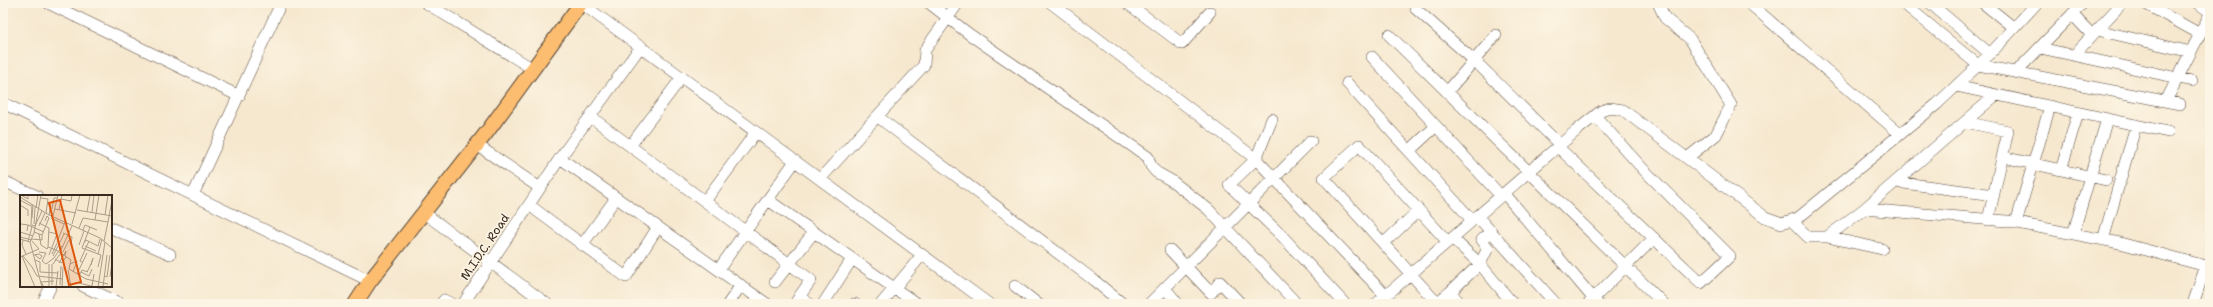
<svg xmlns="http://www.w3.org/2000/svg" width="2213" height="307" font-family="'Shantell Sans',sans-serif">
  <style>
    .lines { fill: none; stroke-linecap: round; stroke-linejoin: round }
    .minor-casing { stroke: #574639; stroke-width: 12 }
    .major-casing { stroke: #574639; stroke-width: 16 }
    .minor { stroke: #fff; stroke-width: 11 }
    .major { stroke: #fcbd6f; stroke-width: 14 }
    .labels { text-anchor: middle; stroke-width: 3.5; stroke-linejoin: round; paint-order: stroke }
    .street-label { font-size: 12px; fill: #3b2a1e; stroke: #fcf5e5 }
    .inset-road { fill: none; stroke: #ab9c88; stroke-width: 1 }
    .view { fill: #df570d; fill-opacity: 0.15; stroke: #df570d; stroke-width: 2 }
    .inset-edge { fill: none; stroke: #3b2a1e; stroke-width: 2 }
  </style>
  <rect width="100%" height="100%" fill="#fcf5e5"/>
  <filter id="ink" filterUnits="userSpaceOnUse"><feTurbulence type="fractalNoise" baseFrequency=".025" numOctaves="2"/><feDisplacementMap in="SourceGraphic" scale="8" xChannelSelector="R" yChannelSelector="G"/><feConvolveMatrix kernelMatrix="1 2 1 2 8 2 1 2 1" color-interpolation-filters="sRGB"/></filter>
  <filter id="wash" filterUnits="userSpaceOnUse"><feTurbulence type="fractalNoise" baseFrequency=".012" numOctaves="4" result="noise"/><feDisplacementMap in="SourceGraphic" scale="16" xChannelSelector="R" yChannelSelector="G"/><feGaussianBlur stdDeviation="0.9" result="paint"/><feColorMatrix in="noise" values="0 0 0 0 0 0 0 0 0 0 0 0 0 0 0 0 0 1.4 0 .05"/><feComposite in="paint" operator="in"/></filter>
  <g filter="url(#wash)">
    <rect width="100%" height="100%" fill="#f6e8cf"/>
  </g>
  <g filter="url(#ink)">
    <g class="lines">
      <g class="minor-casing">
        <path id="minor" d="M48,3L239,96
          M426,3L533,69
          M581,3L989,304
          M929,3L969,34L1148,157L1151,166L1156,172L1172,181L1208,209L1297,304
          M1051,3L1256,159L1386,296
          M1127,3L1182,44L1210,12
          M1658,3L1665,18L1690,39L1731,105L1716,135L1687,158
          M1749,3L1900,134
          M1903,3L1978,65L2180,104
          M1930,3L1990,54
          M1983,3L2014,28
          M2144,3L2200,34
          M2198,3L2210,12
          M1416,9L1477,63L1560,145
          M2072,14L2092,35
          M2097,30L2191,52
          M1389,35L1664,304
          M2040,48L2192,81
          M2074,55L2122,3
          M1372,57L1501,196
          M2017,71L2083,3
          M1347,83L1472,220
          M1956,86L2168,132
          M1447,92L1496,35
          M2166,101L2210,14
          M3,103L370,281
          M591,117L811,280L799,297
          M878,117L1091,278L1123,304
          M1272,119L1256,159L1229,185L1282,236L1345,304
          M1965,122L2008,131L1988,220
          M477,145L540,188
          M630,146L682,77
          M1558,147L1701,283L1730,256L1643,169L1595,116
          M1409,151L1435,127
          M2003,157L2106,180
          M560,158L767,304
          M2061,170L2078,113
          M820,179L924,65L925,50L958,3
          M3,181L37,196
          M1896,182L1994,195
          M1504,193L1598,304
          M193,195L281,3
          M768,200L917,304
          M705,201L756,132
          M529,205L626,277L658,227
          M1864,209L1996,95
          M424,213L547,304
          M1477,216L1556,304
          M1791,220L1808,237H1827L1864,209L2007,221L2120,243L2210,267
          M2016,223L2050,106
          M111,228L170,254
          M2073,234L2107,119
          M1827,237L1882,249
          M1452,238L1480,264L1513,304
          M2103,240L2136,125
          M1447,241L1359,145L1324,178L1437,303L1450,292L1461,304
          M1384,243L1419,210
          M582,245L616,198
          M1170,250L1211,293L1220,282L1241,304
          M719,269L795,161
          M775,282L814,232
          M83,286L121,304
          M1015,286L1038,304
          M1165,288L1178,304
          M1450,292L1480,264L1488,248L1482,240L1491,231
          M42,304L51,286
          M441,304L444,300L452,304
          M463,304L560,158L641,46
          M728,304L741,285
          M795,304L799,297L810,304
          M823,304L852,259
          M854,304H855
          M881,304L922,255
          M1149,304L1311,141
          M1376,304L1576,131L1601,111L1610,108L1623,110L1765,217L1782,223L1798,218L1937,104L1990,54L2037,3
          M1588,304L1654,238
          M2193,304L2206,265"/>
      </g>
      <g class="major-casing">
        <path id="major" d="M355,304L370,281L487,132L581,3"/>
      </g>
      <use href="#minor" class="minor"/>
      <use href="#major" class="major"/>
    </g>
  </g>
  <g class="labels">
    <g class="street-label">
      <text transform="translate(485 247) rotate(-56)" y="4">M.I.D.C. Road</text>
    </g>
  </g>
  <g transform="translate(20 195)">
    <rect width="92" height="92" fill="#f6e8cf"/>
    <path class="inset-road" d="M1,0L8,4V0M0,2L29,20L80,43L92,53M21,3L28,4L26,18M41,4L51,6L52,0M0,5L11,11M27,9L31,10L29,20M0,10L8,15V21M16,13L18,0M32,14L34,3H37M35,14L56,18M39,15L42,0M57,15L92,21M67,17L70,0M72,17L74,0M85,20L88,0M33,21L38,0M12,23L13,10M31,23L44,29M75,25L79,0M19,28L29,33L28,52M1,29L8,30L7,36M14,29L15,12M52,29L60,0M8,30L24,37M12,30L15,31L22,16M11,31L12,9M19,31L25,18M70,32L62,53L81,60L78,72M59,33L63,23L88,27L92,5M63,35L65,30L77,35M0,37L13,41M43,38L52,42L51,50M19,39L21,50L27,54L28,52L36,55L51,65L49,74L66,84L88,89M22,40L29,23L27,21L25,26M0,42L12,45M0,44L10,47L22,92M12,44L22,45V40L14,37M3,45L2,50L6,59M8,46L12,32M84,46L88,27M10,47L14,38L21,0M37,47L45,27M65,47L66,45L78,51L80,44M59,50L64,36M65,51L76,56M41,55L52,31M19,57L26,58L22,66L26,69L34,63L42,51M43,57L49,45M32,59L37,48M78,59L82,44M14,60L19,59L22,61L20,64L15,60M29,60L37,39L29,37M2,61L15,92M3,61L12,72M33,61L44,39M0,62L19,54L12,46M35,64L42,68L46,62M15,65L20,67V77M62,67L60,66L69,46M39,68L46,56L45,61M33,69L40,59M50,69L57,66L53,77M12,72L17,81L43,84M48,75L51,92M20,77L38,78M61,77L69,81L72,74M67,77L71,69L73,63L71,70M57,79L67,58M59,81L62,75L68,77M85,81L87,82L90,60M90,82L92,68M59,88L75,92M32,90V69M40,90L41,71M72,91L74,79M24,92L21,87L34,86M29,92V69M36,92L38,76M42,92L43,72M78,92L85,47M83,92L87,60"/>
    <path class="view" d="M40,5L61,87L49,90L29,8Z"/>
    <rect width="92" height="92" class="inset-edge"/>
  </g>
  <rect width="2213" height="307" fill="none" stroke="#fcf5e5" stroke-width="16"/>
</svg>
